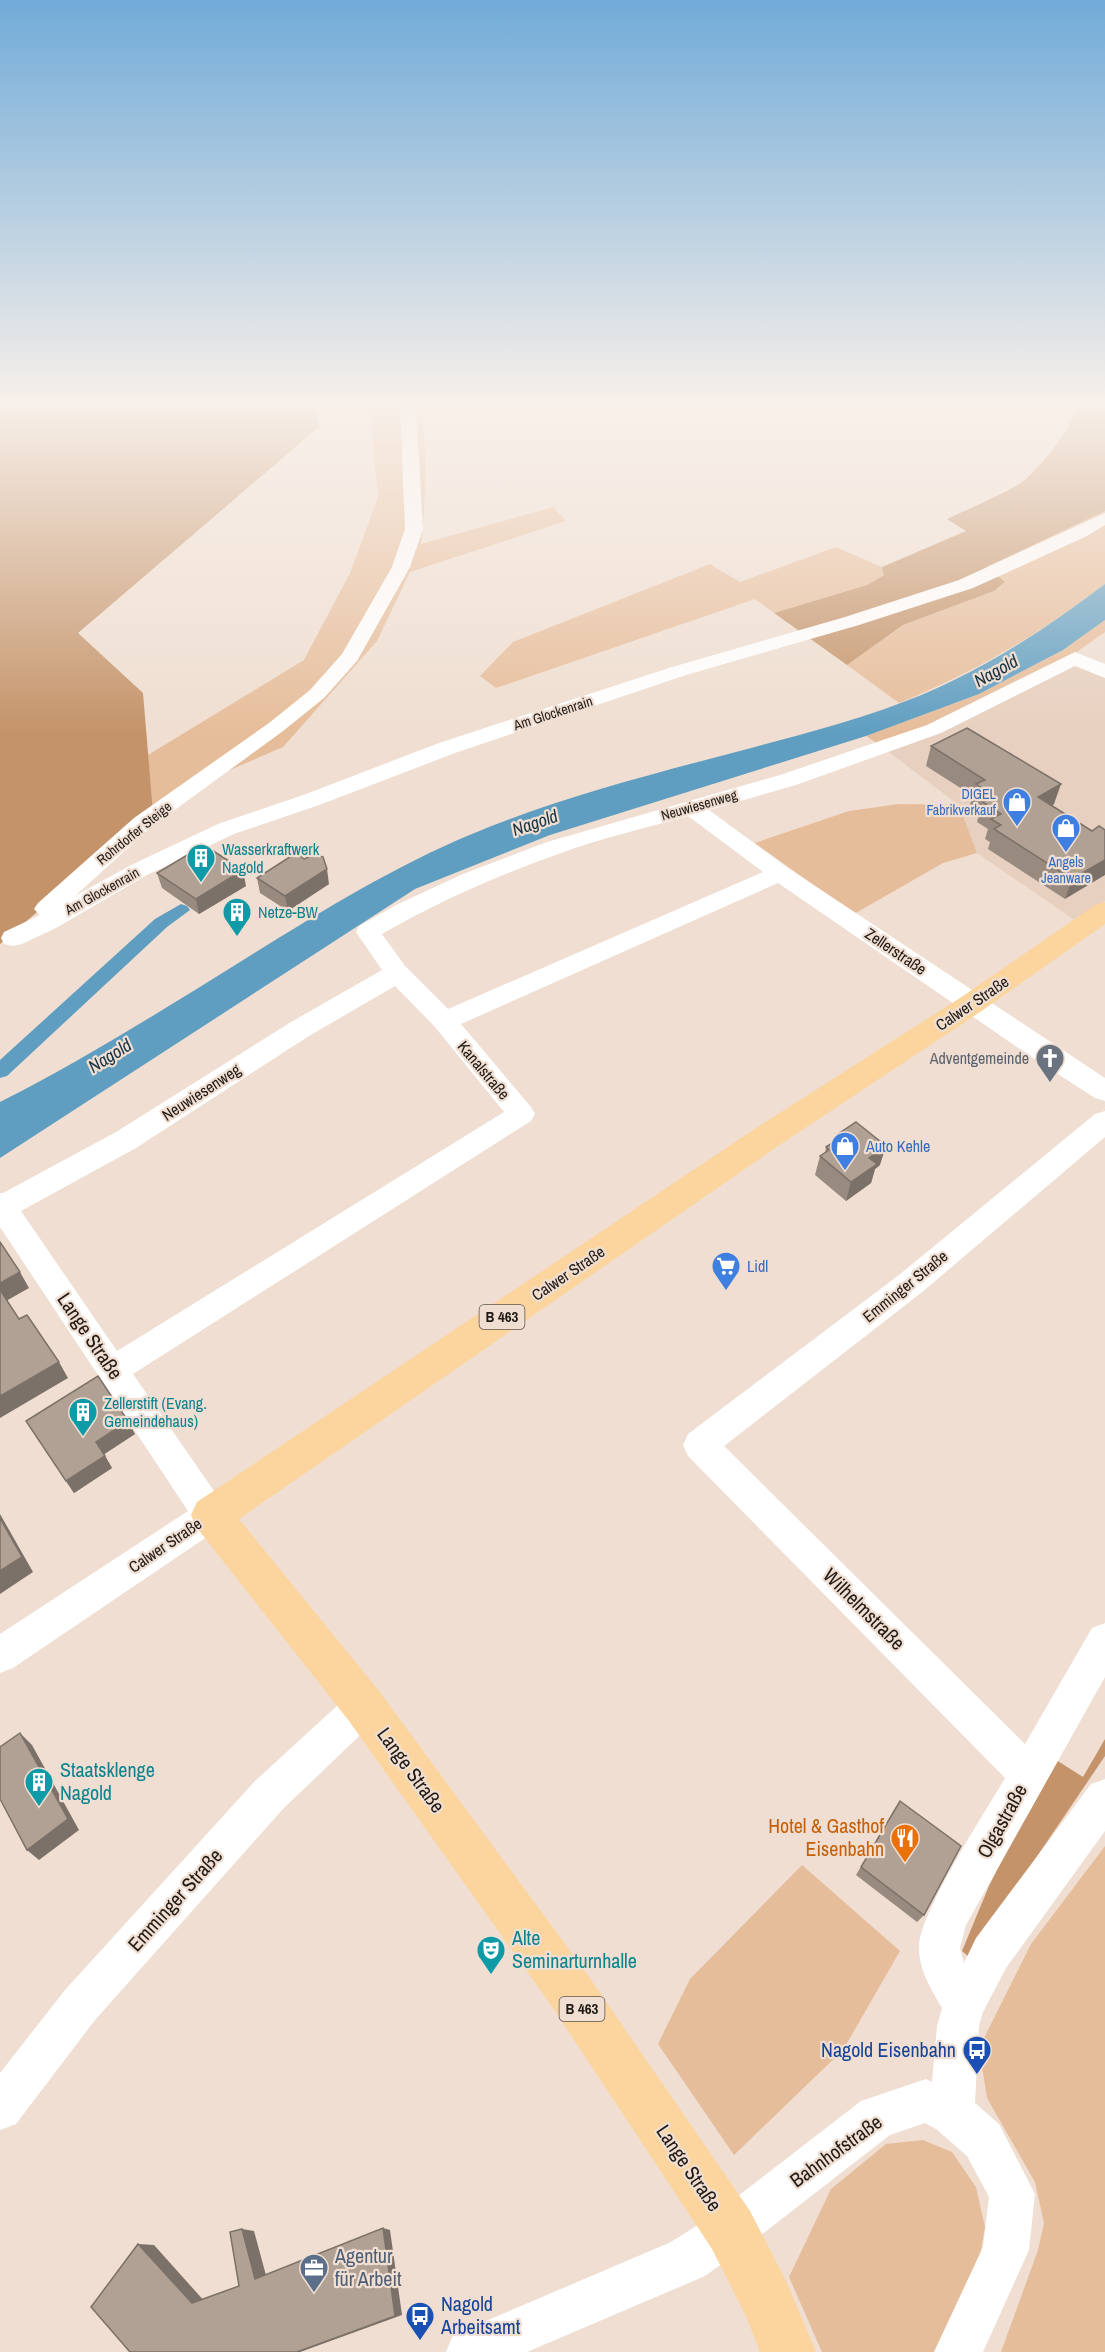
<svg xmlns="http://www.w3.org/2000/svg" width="1105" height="2352" font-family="'Archivo Narrow',sans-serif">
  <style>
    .built { fill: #e7d0bf }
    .green { fill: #e6bd9a }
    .forest { fill: #c49369 }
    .water { fill: #5f9ec1 }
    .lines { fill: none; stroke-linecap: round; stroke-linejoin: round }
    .canal { fill: #5f9ec1; fill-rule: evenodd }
    .minor { fill: #fff; fill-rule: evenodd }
    .major { fill: #fbd59d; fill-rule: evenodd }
    .wall { fill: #988a7f }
    .shaded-wall { fill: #7c7168 }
    .building { fill: #b1a194; stroke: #7c7168; stroke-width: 1.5 }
    .labels { text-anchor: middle; stroke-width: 4.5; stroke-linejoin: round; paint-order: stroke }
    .far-street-label { font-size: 14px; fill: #201a15; stroke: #efded1 }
    .far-shop-label { font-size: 14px; fill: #366cbe; stroke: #efded1; text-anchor: end }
    .shield { fill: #efded1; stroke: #5e554d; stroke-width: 1.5 }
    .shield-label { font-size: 15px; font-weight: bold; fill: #201a15 }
    .culture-label { font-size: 16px; fill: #0d838f; stroke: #efded1; text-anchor: start }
    .street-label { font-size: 16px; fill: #201a15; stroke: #efded1 }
    .worship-label { font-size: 16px; fill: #5b616d; stroke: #efded1; text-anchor: end }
    .shop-label { font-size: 16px; fill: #366cbe; stroke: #efded1; text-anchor: start }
    .water-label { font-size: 18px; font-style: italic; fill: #153343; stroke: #efded1 }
    .near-street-label { font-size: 20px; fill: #201a15; stroke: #efded1 }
    .near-culture-label { font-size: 20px; fill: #0d838f; stroke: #efded1; text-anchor: start }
    .near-food-label { font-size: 20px; fill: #c56008; stroke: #efded1; text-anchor: end }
    .near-transit-label { font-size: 20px; fill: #164399; stroke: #efded1; text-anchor: end }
    .near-service-label { font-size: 20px; fill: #4e5e75; stroke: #efded1; text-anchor: start }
  </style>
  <rect width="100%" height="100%" fill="#efded1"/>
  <path class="built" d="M1061,663L1105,670V901L1076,921L977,853L959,805L878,744Z"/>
  <path class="green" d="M369,405H417C430,438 425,508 421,544L553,507L566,521L410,572L377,641L283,747L223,773L153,812L148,755L304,660L351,571L378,497Z
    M1105,511V584C1038,635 977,671 899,703L847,665L903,625L994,591L1004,583L985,567Z
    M836,547L882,567L884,575L867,585L774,613L755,599L496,688L480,676L513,642L710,564L740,582Z
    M1105,620V632L1061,663L952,716L878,744L866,736L979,694L1063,650Z
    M899,804L959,805L977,853L943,863L854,914L755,843L849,811Z
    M1105,1846V2352H1001L1038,2250L1044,2223L1035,2182L987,2098L979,2048L1031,1944Z
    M802,1865L900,1951L843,2050L734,2155L658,2044L690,1979Z
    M923,2140L952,2152L976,2187L985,2227L977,2272L938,2352H822L789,2277L831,2189L886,2144Z"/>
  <path class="forest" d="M0,405H316L319,427L78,633L143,693L153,812L0,944Z
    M1077,405H1105V511L986,567L1005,582L994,591L903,625L847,665L774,613L867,585L884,575L882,567L966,531L947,519C970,508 995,498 1018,485C1035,475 1076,424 1077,405Z
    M1105,1739V1756L969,1957L962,1951L989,1886L1053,1758L1083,1777Z"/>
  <path class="water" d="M1105,584V620L1063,650L979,694L866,736L550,835L415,889L0,1158V1102C83,1060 161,1011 240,962C316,915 390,868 472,834C563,796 660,772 755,747C822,729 892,711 954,680C1008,654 1057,620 1105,584Z"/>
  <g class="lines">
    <path class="canal" d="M181,904L187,906L190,910L167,927L7,1076L0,1078V1060L155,919Z"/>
    <path class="minor" d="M400,405H416L423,529L410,567L357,661L324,698L283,731L150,828L75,896L131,865L218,824L306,794L439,743L672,667L845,617L959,580L1105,513V525L1087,536L973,588L859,625L686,675L455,753L322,804L234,834L147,875L56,928L22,944L13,946L4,944L1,938L4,932L40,915L34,909L38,903L134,818L269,723L310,690L342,654L392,567L405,529Z
      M1075,652L1105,664V678L1075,666L941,733L796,785L709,810L788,868L1105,1078V1101L1095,1098L1033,1058L778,883L461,1024L531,1107L535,1114L531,1121L133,1374L223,1504L228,1515L223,1526L13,1668L0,1673V1634L188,1511L0,1227V1193H3L116,1132L291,1022L382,970L356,932L359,926L398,904L463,874L547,842L780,775L927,725ZM688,816L763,872L448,1009L405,966L382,934C439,901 499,875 561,853C602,838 646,828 688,816ZM395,986L435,1027L504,1112L117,1351L21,1211L136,1148L309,1036Z
      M1105,1111V1137L921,1293L724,1446L1025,1744L1092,1628L1105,1623V1677L966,1925L960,1948L964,1963L976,1938L1091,1784L1105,1779V1831L1006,1968L983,2012L979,2026L975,2103L999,2124L1035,2194L1029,2250L983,2352H934L983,2247L989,2197L967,2156L936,2129L925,2123L890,2135L747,2246L705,2276L527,2352H446L453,2335L671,2242L715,2214L861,2101L926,2079L932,2082L937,2026L942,2008C932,1991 919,1970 919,1949C917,1916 986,1811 1005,1778L688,1456L683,1445L688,1434L899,1275L1095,1114Z
      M364,1687L377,1693L383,1706L377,1719L283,1809L95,2020L16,2124L0,2130V2073L65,1990L255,1781L351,1693Z"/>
    <path class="major" d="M1105,902V924L983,1010L778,1146L239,1519L379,1691L587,1974L750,2211L786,2281L816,2352H760L746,2316L712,2249L553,2008L349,1721L197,1528L191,1515L197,1502L756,1128L963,996L1095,905Z"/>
  </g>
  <path class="wall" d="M931,746L1054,804L1051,806L1092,831L1065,899L988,849L990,842L985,839L988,829L977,822L979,815L975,812L976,808L970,804L973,796L926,766Z
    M157,873L246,886L199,914L162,888Z
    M257,878L329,884L288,911L260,893Z
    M838,1134L880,1165L875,1169L871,1183L846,1201L815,1175L820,1156L825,1153L826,1147L836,1140Z
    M26,1421L135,1434L104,1454L112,1468L74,1493Z
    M900,1801L924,1915L917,1922L856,1875L894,1810Z"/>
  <path class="shaded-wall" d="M1061,784L1054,804L1031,817L1038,797Z
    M1105,860V875L1065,899L1072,879Z
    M327,869L329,884L288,911L285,896Z
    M243,870L246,886L199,914L196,899Z
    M886,1146L880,1165L875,1169L871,1183L846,1201L851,1182L869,1158Z
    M20,1272L29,1288L6,1301L0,1291V1283Z
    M59,1362L68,1378L0,1418V1396Z
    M128,1421L135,1434L103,1455L96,1442Z
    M105,1456L112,1468L74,1493L66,1481Z
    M0,1514L33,1572L0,1594Z
    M20,1733L32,1745L79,1830L39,1860L27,1850Z
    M383,2228L390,2230L402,2315L300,2352H297Z
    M242,2229L254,2231L267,2279H255Z
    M138,2244L154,2245L206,2303H192Z"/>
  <path class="building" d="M967,728L1061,784L1038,797L1092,831L1099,826L1105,830V860L1072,879L994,829L1001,825L991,819L1001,814L983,802L990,798L980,792L985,790L976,784L985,780L931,746Z
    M204,845L243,870L196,899L157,873Z
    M296,853L304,859L317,854L323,857L327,869L285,896L257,878Z
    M856,1122L886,1146L869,1158L877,1164L851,1182L820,1156L829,1150L826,1147L842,1137L838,1134Z
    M0,1242L20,1272L0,1283Z
    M0,1290L19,1319L27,1315L59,1362L0,1396Z
    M98,1376L128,1421L96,1442L105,1456L66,1481L26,1421Z
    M0,1518L22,1557L0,1571Z
    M20,1733L68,1819L27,1850L0,1799V1747Z
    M900,1801L961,1846L924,1915L861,1867Z
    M383,2228L395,2316L297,2352H130L91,2307L138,2244L192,2303L239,2286L230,2232L242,2229L255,2279Z"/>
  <linearGradient id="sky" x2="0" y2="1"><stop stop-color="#71abd8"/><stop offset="0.55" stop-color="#f8f0ea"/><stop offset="1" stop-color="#f8f0ea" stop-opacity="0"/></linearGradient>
  <rect width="1105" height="734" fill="url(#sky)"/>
  <defs>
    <g id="shop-pin" transform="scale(1.5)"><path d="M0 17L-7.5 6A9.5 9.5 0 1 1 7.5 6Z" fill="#3f7fe0" stroke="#efded1"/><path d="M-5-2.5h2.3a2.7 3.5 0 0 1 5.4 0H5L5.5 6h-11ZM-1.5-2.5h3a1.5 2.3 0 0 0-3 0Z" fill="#fff"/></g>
    <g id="building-pin" transform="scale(1.5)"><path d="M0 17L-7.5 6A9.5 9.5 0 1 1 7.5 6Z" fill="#0f9aa8" stroke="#efded1"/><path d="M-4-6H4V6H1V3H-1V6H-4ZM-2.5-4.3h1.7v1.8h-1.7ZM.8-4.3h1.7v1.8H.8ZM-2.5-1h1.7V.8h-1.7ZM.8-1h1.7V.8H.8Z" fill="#fff"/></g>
    <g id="church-pin" transform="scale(1.5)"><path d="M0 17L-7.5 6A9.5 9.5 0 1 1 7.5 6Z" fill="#6b7280" stroke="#efded1"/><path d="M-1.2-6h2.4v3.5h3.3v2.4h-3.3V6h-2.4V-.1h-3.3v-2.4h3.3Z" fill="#fff"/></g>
    <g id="supermarket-pin" transform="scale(1.5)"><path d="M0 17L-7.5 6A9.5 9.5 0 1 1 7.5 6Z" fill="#3f7fe0" stroke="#efded1"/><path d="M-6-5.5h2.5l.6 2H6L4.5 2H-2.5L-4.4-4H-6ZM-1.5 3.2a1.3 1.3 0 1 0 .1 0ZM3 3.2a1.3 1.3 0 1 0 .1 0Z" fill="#fff"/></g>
    <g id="restaurant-pin" transform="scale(1.5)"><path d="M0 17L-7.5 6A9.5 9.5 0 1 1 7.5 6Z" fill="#e8710a" stroke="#efded1"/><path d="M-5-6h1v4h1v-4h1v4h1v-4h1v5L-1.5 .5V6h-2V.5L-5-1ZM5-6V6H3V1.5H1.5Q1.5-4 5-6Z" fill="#fff"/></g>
    <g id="theatre-pin" transform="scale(1.5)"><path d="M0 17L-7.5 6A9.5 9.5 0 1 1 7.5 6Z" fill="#0f9aa8" stroke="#efded1"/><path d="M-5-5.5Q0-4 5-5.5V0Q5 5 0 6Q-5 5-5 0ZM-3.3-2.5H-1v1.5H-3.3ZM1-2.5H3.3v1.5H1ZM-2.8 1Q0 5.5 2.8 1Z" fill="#fff"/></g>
    <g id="bus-pin" transform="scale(1.5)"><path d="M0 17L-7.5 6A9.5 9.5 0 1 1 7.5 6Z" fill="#1a4fb4" stroke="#efded1"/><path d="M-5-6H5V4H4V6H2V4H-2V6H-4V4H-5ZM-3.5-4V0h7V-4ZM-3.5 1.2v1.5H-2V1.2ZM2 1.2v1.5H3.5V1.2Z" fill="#fff"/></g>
    <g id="office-pin" transform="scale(1.5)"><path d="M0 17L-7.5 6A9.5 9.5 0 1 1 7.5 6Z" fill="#5c6f8a" stroke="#efded1"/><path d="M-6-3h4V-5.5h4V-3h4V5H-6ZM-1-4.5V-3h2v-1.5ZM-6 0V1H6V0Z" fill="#fff"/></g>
  </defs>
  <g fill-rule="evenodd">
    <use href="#shop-pin" x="1017" y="802"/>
    <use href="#shop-pin" x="1066" y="828"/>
    <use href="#building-pin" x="201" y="858"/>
    <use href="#building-pin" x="237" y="912"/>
    <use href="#church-pin" x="1050" y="1058"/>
    <use href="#shop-pin" x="845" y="1146"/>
    <use href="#supermarket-pin" x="726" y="1266"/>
    <use href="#building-pin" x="83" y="1412"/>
    <use href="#building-pin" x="39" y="1782"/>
    <use href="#restaurant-pin" x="905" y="1838"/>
    <use href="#theatre-pin" x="491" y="1950"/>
    <use href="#bus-pin" x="977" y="2050"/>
    <use href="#office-pin" x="314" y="2268"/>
    <use href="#bus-pin" x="420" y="2316"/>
  </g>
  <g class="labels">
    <g class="far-street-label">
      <text transform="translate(553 713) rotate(-18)" y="5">Am Glockenrain</text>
      <text transform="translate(699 805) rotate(-16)" y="5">Neuwiesenweg</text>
      <text transform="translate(134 833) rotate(-39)" y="5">Rohrdorfer Steige</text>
      <text transform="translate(102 891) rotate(-29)" y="5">Am Glockenrain</text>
    </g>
    <g class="far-shop-label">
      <text x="996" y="799">DIGEL<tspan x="996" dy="16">Fabrikverkauf</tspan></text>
      <text x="1066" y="867" text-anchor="middle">Angels<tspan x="1066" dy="16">Jeanware</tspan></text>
    </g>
    <g class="shield">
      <rect x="479.5" y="1305" width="45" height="24" rx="4.5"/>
      <rect x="559.5" y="1997" width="45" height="24" rx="4.5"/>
    </g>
    <g class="shield-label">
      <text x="502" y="1322">B 463</text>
      <text x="582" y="2014">B 463</text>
    </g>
    <g class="culture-label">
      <text x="222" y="855">Wasserkraftwerk<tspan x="222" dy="18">Nagold</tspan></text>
      <text x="258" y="918">Netze-BW</text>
      <text x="104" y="1409">Zellerstift (Evang.<tspan x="104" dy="18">Gemeindehaus)</tspan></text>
    </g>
    <g class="street-label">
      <text transform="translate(896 951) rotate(34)" y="6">Zellerstraße</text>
      <text transform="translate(972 1003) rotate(-34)" y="6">Calwer Straße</text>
      <text transform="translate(484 1070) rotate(50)" y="6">Kanalstraße</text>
      <text transform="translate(201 1092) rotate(-33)" y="6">Neuwiesenweg</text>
      <text transform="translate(568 1273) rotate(-34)" y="6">Calwer Straße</text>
      <text transform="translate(905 1286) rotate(-39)" y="6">Emminger Straße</text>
      <text transform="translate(165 1545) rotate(-34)" y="6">Calwer Straße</text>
    </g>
    <g class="worship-label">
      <text x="1029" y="1064">Adventgemeinde</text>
    </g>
    <g class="shop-label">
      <text x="866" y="1152">Auto Kehle</text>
      <text x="747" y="1272">Lidl</text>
    </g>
    <g class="water-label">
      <text transform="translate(996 671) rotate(-29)" y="6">Nagold</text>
      <text transform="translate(535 823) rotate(-19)" y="6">Nagold</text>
      <text transform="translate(110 1056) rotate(-32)" y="6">Nagold</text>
    </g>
    <g class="near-street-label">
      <text transform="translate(90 1336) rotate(56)" y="7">Lange Straße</text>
      <text transform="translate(864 1609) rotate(45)" y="7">Wilhelmstraße</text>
      <text transform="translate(411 1770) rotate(54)" y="7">Lange Straße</text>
      <text transform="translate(1002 1821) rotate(-61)" y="7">Olgastraße</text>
      <text transform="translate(175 1900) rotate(-48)" y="7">Emminger Straße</text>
      <text transform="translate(836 2151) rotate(-36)" y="7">Bahnhofstraße</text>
      <text transform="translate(689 2168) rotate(56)" y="7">Lange Straße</text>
    </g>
    <g class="near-culture-label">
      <text x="60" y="1777">Staatsklenge<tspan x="60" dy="23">Nagold</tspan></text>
      <text x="512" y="1945">Alte<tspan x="512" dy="23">Seminarturnhalle</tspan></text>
    </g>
    <g class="near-food-label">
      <text x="884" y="1833">Hotel &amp; Gasthof<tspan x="884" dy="23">Eisenbahn</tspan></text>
    </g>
    <g class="near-transit-label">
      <text x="956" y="2057">Nagold Eisenbahn</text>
      <text x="441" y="2311" text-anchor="start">Nagold<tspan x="441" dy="23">Arbeitsamt</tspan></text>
    </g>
    <g class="near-service-label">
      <text x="335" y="2263">Agentur<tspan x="335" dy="23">für Arbeit</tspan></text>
    </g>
  </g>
</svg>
